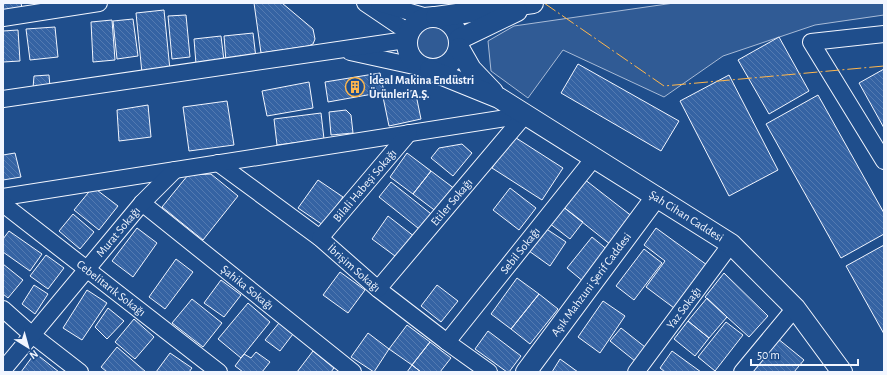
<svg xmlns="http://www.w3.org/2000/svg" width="887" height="375" font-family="'Alegreya Sans',sans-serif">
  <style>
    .built { fill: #305b95; stroke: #a8bbd7 }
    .building { fill: url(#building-back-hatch); stroke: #f2f6ff }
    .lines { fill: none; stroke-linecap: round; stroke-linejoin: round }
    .minor-casing { stroke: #f2f6ff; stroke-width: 18 }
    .major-casing { stroke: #f2f6ff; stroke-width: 22 }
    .minor { stroke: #1f4e8c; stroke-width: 16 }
    .major { stroke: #1f4e8c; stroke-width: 20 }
    .power { stroke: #ffb74d; stroke-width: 1; stroke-dasharray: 14 3 2 3; stroke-linecap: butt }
    .labels { text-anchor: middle; stroke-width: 3; stroke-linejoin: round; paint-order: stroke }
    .poi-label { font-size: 12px; font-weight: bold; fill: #f2f6ff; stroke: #1f4e8c; text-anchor: start }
    .street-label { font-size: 12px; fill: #f2f6ff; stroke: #1f4e8c }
  </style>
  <defs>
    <pattern id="building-back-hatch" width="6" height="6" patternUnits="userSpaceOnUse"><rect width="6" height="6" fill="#3563a3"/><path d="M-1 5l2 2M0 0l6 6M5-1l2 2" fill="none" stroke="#537ab1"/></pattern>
  </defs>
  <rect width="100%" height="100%" fill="#1f4e8c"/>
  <path class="built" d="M674,3H884V15L815,25L723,56L664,97L563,50L528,98L491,71L488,41L514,26Z
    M414 44a18 18 0 1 1 36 0a18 18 0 1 1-36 0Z"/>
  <path class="building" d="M3,3H21L22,8L3,10Z
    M254,3H282L313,29L315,39L313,44L308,46L261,53Z
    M164,10L170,70L142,73L136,13Z
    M186,15L190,57L172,59L168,16Z
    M133,19L138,56L117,59L113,21Z
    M112,20L115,60L93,62L91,22Z
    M55,27L58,57L30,60L26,29Z
    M18,30L20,61L3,62V31Z
    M253,33L256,58L226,61L224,36Z
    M221,36L224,61L196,64L194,39Z
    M779,37L809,91L769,114L738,60Z
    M578,64L679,121L661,151L561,93Z
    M884,69V128L859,83Z
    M380,73L384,92L328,102L325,82Z
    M49,75L50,87L33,88L34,76Z
    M729,75L778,170L729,196L680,101Z
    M309,82L313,108L267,116L262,91Z
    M415,90L421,119L389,126L383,97Z
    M818,95L884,213V234L841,258L766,124Z
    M227,101L234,145L189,151L183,107Z
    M148,105L151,137L119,141L117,110Z
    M346,110L351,115L353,133L331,135L329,112Z
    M321,113L324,139L277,145L274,119Z
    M513,136L563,168L542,200L492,168Z
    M462,144L472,153L453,176L431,158L439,148Z
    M15,153L21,177L3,180V155Z
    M407,153L431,171L413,194L390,177Z
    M431,171L455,189L437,212L413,194Z
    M211,174L238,196L203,240L162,207L188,175Z
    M584,179L633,217L611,245L562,206Z
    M318,180L343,197L323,225L298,208Z
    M391,182L435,217L423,232L379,197Z
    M93,187L118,206L99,230L74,210Z
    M510,188L536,208L519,230L493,210Z
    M562,206L583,222L570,239L549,223Z
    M73,214L94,232L80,249L59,231Z
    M388,216L415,237L399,259L372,239Z
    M137,228L157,243L133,277L112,261Z
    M545,228L566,242L550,266L529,251Z
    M656,228L707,265L674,308L646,287L665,261L644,245Z
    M9,231L42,254L30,271L3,252V239Z
    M592,237L609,251L584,282L567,268Z
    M884,245V334L846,266Z
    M644,249L662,263L634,300L616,286Z
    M46,255L64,268L48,289L30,276Z
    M176,259L193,272L165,309L149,297Z
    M3,264L23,280L8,298L3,294Z
    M340,272L365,290L348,313L323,295Z
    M724,273L768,316L749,337L705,297Z
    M517,278L539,294L511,329L491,314Z
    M221,280L241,295L224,317L204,303Z
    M34,285L48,294L35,314L22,304Z
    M437,285L458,301L441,322L421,306Z
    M87,290L107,303L82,340L63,328Z
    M539,294L558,309L530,344L511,329Z
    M707,298L727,317L709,338L688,321Z
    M192,299L222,323L203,347L172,323Z
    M603,301L625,316L600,353L578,337Z
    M248,303L270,322L241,358L218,339Z
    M108,308L124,321L107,339L95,327Z
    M134,319L154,337L135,359L115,342Z
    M688,321L709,338L695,356L674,339Z
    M726,322L743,335L715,371L698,357Z
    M279,323L293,334L280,351L265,340Z
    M407,325L430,342L412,365L389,349Z
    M621,328L645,347L635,361L610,341Z
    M488,331L521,356L509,372H507L475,349Z
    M368,333L389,349L374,372L351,357Z
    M777,338L804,360L794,372H749Z
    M430,342L451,358L440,372H421L412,365Z
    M117,347L146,372H107L101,367Z
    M313,351L334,368L331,372H297Z
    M672,351L701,372H665L660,368Z
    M256,352L270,362L262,372H243L235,366L244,354L251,358Z
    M35,353L59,372H21Z
    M170,353L192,368L189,372H156Z
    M560,359L578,372H552Z
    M412,365L421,372H407Z"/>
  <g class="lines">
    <g class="minor-casing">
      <g id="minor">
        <path d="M365,3L408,32"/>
        <path d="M379,3L427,17"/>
        <path d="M3,18L99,3"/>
        <path d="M884,34L811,42L884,161"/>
        <path d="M350,52L423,68"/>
        <path d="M3,99L406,40"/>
        <path id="s1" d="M218,163L320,238L378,289L447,342L489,372"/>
        <path d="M3,197L525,115"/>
        <path id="s2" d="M142,203L353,372"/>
        <path id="s3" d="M3,204L219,372"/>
        <path id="s4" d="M320,238L409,133"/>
        <path id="s5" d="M378,289L525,115"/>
        <path d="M3,309L31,334L80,372"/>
        <path id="s6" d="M447,342L594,158"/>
        <path id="s7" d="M3,370L142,203L175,170"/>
        <path id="s8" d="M636,372L731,244"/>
        <path d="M742,372L795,308"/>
      </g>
    </g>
    <g class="major-casing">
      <g id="major">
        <circle cx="433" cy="43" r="26"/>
        <path d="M436,17L533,3"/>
        <path d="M459,39L517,11"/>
        <path d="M459,48L471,69L493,92"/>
        <path id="s9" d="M430,70L499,98L731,244L795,308L842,372"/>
        <path id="s10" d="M526,372L656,197"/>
      </g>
    </g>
    <use href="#minor" class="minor"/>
    <use href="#major" class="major"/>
    <path class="power" d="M544,3L664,86L884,66"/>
  </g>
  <defs>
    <g id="building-ring" transform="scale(1)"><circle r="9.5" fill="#1f4e8c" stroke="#ffb74d" stroke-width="1.5"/><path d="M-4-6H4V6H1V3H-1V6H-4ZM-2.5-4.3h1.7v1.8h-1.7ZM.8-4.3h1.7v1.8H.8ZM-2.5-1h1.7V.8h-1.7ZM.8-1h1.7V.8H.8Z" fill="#ffb74d"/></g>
  </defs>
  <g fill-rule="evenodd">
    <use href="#building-ring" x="355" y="87"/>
  </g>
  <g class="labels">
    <g class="poi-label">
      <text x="369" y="84">İdeal Makina Endüstri<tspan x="369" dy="14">Ürünleri A.Ş.</tspan></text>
    </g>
    <g class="street-label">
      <text dy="4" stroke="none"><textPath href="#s4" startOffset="69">Bilali Habeşi Sokağı</textPath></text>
      <text dy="4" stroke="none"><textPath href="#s5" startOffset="114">Etiler Sokağı</textPath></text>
      <text dy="4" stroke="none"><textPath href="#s9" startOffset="296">Şah Cihan Caddesi</textPath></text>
      <text dy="4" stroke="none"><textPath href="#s7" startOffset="180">Murat Sokağı</textPath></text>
      <text dy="4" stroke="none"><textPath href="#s6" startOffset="117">Sebil Sokağı</textPath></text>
      <text dy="4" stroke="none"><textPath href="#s1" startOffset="172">İbrişim Sokağı</textPath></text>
      <text dy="4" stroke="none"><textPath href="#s10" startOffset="109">Aşık Mahzuni Şerif Caddesi</textPath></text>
      <text dy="4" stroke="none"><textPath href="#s3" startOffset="137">Cebelitarık Sokağı</textPath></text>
      <text dy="4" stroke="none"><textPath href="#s2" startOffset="135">Şahika Sokağı</textPath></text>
      <text dy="4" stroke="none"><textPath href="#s8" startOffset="80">Yaz Sokağı</textPath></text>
    </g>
  </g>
  <rect width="887" height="375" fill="none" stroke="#f2f6ff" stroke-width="8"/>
  <g transform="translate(28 347) rotate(143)" stroke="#1f4e8c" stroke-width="3" paint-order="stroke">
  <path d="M0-3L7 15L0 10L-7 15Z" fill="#f2f6ff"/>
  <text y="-6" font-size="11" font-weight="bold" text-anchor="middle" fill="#f2f6ff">N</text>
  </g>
  <path d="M751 359v6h107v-6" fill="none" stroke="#f2f6ff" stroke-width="2"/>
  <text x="757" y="359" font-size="12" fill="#f2f6ff" stroke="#1f4e8c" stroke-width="3" paint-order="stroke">50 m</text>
</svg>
